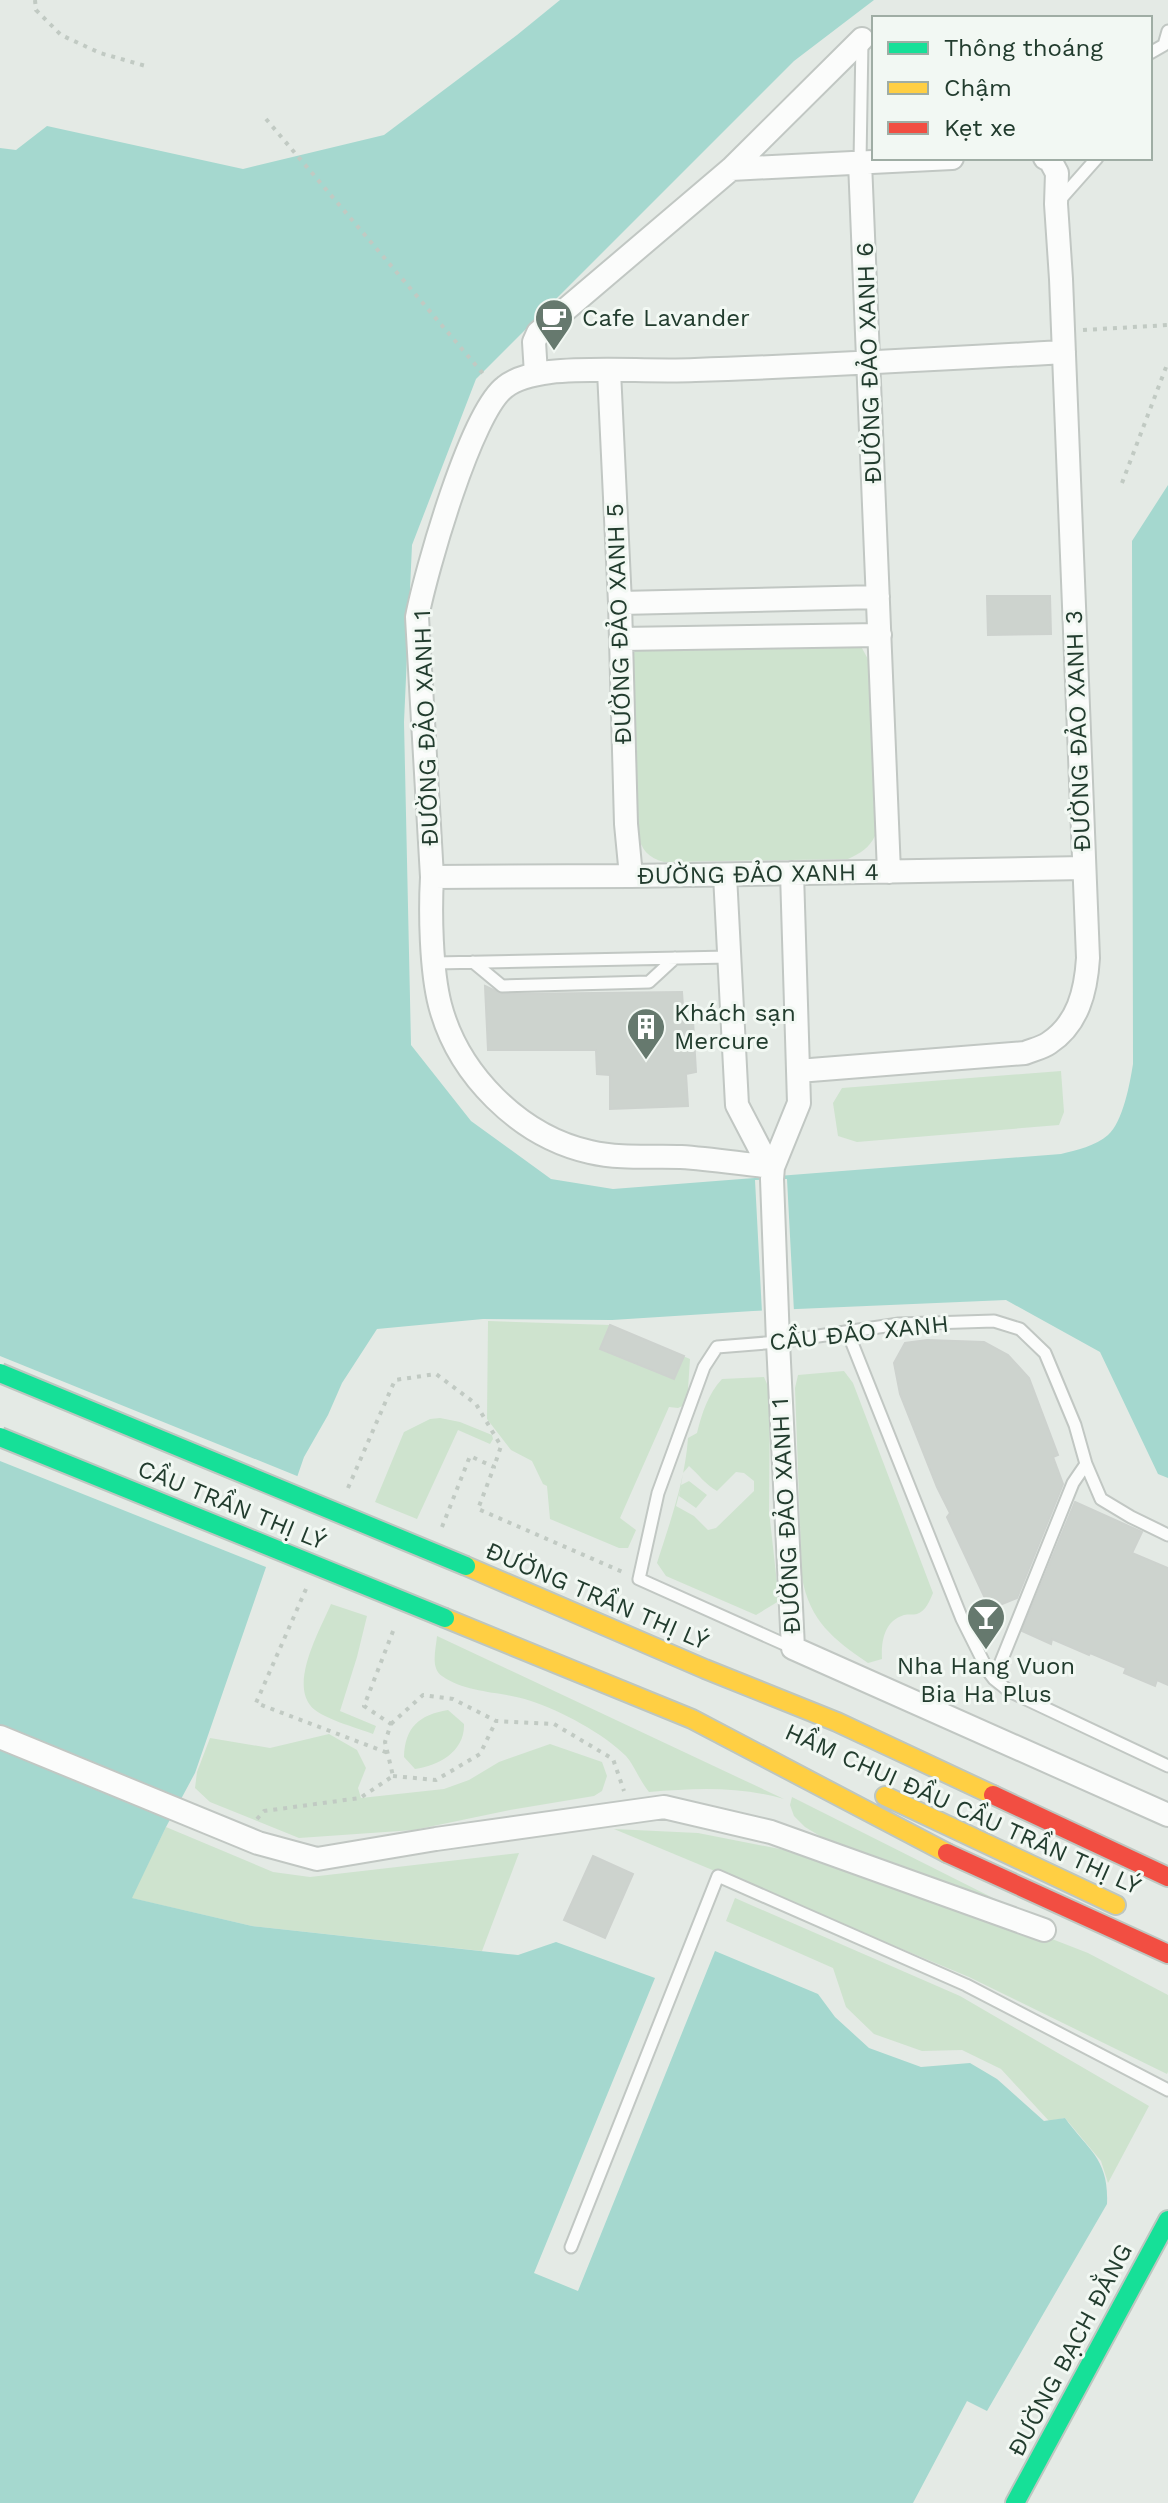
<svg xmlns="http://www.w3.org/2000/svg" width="1168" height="2503" font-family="'Work Sans',sans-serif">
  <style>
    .green { fill: #cee3ce; fill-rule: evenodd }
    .water { fill: #a5d8cf }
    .pier { fill: #e4eae5 }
    .building { fill: #cdd3ce; stroke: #cdd2ce; stroke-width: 2 }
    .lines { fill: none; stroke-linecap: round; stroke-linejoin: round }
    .lane-casing { stroke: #c1c7c3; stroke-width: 15 }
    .street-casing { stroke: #c1c7c3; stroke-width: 26 }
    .fast-casing { stroke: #bdc6c0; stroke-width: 22 }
    .slow-casing { stroke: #bdc6c0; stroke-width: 22 }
    .jam-casing { stroke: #bdc6c0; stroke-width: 22 }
    .path { stroke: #c1cac3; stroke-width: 4; stroke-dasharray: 4 6; stroke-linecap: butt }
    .lane { stroke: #fbfcfb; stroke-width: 11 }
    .street { stroke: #fbfcfb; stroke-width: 22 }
    .fast { stroke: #16e098; stroke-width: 18 }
    .slow { stroke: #ffcf43; stroke-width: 18 }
    .jam { stroke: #f24e42; stroke-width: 18 }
    .fast-bridge-casing { stroke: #bdc6c0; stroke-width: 22; stroke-linecap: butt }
    .fast-bridge { stroke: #16e098; stroke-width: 18 }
    .labels { text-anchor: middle; stroke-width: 6; stroke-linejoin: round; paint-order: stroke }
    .poi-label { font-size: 24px; fill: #223c2e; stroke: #f2f8f3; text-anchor: start }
    .street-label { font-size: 24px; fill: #223c2e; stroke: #f2f8f3 }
  </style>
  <rect width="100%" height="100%" fill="#e4eae5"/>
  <path class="green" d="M857,639L869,661L875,836C869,848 861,853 848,859L664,862C648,858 641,849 638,834L631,655L643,644Z
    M1061,1071L1064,1112L1059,1125L857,1142L838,1136L833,1103L842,1088Z
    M488,1321L610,1325L690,1359L687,1404L678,1408L669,1407L620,1518L636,1530L628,1548H619L550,1519L547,1486L543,1484L532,1461L511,1450L487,1419Z
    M844,1371L853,1383L933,1593C930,1600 926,1611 917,1614C913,1615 908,1614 904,1615C884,1621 881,1642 882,1659L868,1663C833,1639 810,1621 802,1578L795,1388L798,1375Z
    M764,1377L770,1391L769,1511L779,1601L756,1615L666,1576L657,1563C670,1522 685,1481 688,1438L697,1433C702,1413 708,1394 722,1379ZM689,1466C699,1475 706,1485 717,1491L736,1472L744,1473L754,1481V1491L716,1528L708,1530L694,1516L676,1506L681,1487L679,1496L696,1508L707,1495L689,1481L681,1485L683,1473Z
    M440,1418L460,1422L492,1435L493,1439L490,1444L458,1430L417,1519L375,1502L404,1432L430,1419Z
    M331,1604L367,1616L357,1657L340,1711L376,1726L373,1734C358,1728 319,1718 310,1705C291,1680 320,1630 331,1604Z
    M437,1636L784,1799C739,1786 695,1788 649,1792C640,1781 634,1765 626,1756C603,1733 561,1711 531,1701C503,1691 467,1694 442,1676C430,1668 436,1649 437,1636Z
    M448,1710L464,1724C465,1751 439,1766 415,1769L404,1757C405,1727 419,1715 448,1710Z
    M329,1734L357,1750L366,1768L358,1788L361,1798L444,1789L469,1780L499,1762L550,1744L602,1762L607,1776L602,1791L594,1796L510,1810L414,1830L299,1838L210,1802L195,1788L197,1772L210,1738L270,1748Z
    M792,1797L1019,1911L865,1863L805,1827L794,1816L790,1805Z
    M166,1827L273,1872L310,1877L519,1853L482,1951L252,1926L131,1898Z
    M614,1829L698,1833L780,1849L853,1868L972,1908L1088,1953L1168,1995V2072L1167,2074L969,1977Z
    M735,1898L960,1996L1149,2106L1108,2183L1101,2161L1065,2118L1049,2121L1001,2069L962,2050L922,2051L874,2034L846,2007L833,1968L726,1921Z"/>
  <path class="water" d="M560,0H874L794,61L476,379L412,545L404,722L411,1045L471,1121L551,1179L613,1189L1061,1154C1076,1150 1096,1146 1108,1135C1123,1122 1130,1083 1133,1064L1132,541L1168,485V1478L1158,1474L1100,1352L1006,1300L753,1311L612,1320L483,1319L377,1329L342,1383L328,1415L304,1457L195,1773L166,1827L132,1898L252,1926L518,1955L556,1942L655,1978L534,2273L578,2291L715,1951L818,1994L835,2017L869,2048L921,2067L970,2063L997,2079L1044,2121L1065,2118C1089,2151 1109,2159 1107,2204L987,2411L967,2401L913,2503H0V148L16,150L47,126L243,169L384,135L517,35Z"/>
  <path class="pier" d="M787,1179L794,1312L762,1313L755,1180Z
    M0,1356L302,1478L271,1569L0,1461Z"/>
  <path class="building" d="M987,596H1050L1051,634L988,635Z
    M485,986L502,994L682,992L684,1021L693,1020L696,1072L686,1074L688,1106L610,1109V1075L597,1074L596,1050H488Z
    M610,1325L684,1356L674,1379L600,1349Z
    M927,1340L984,1342L1008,1355L1029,1378L1058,1455L1053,1457L1063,1484L1017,1598L990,1609L947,1517L950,1513L937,1487L900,1394L894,1363L905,1343Z
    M1075,1502L1142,1532L1132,1553L1168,1568V1685L1157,1680L1155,1686L1124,1673L1126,1668L1090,1653L1089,1655L1052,1639L1051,1644L1022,1631Z
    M593,1856L633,1874L605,1938L564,1920Z"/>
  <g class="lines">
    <g class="lane-casing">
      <path id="lane" d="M1150,53L1164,45L1168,31
        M860,162L862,40
        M1058,202L1097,158
        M473,962L502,986L649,982L675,958
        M435,963L729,957
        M848,1333L962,1619L988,1671L994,1679L1009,1691L1168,1766
        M793,1648L639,1579L658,1493L704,1367L717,1347L778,1342L899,1324L994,1321L1020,1329L1045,1353L1075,1425L1086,1464L1101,1499L1131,1517L1168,1535
        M994,1679L1073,1483L1086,1464
        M571,2247L718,1876L966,1985L1168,2090"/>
    </g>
    <g class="street-casing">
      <path id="street" d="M860,162L889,872
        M731,169L952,158
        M609,371L620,603L626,824L631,876
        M536,374L534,342L538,333L731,169L862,39
        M620,603L878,597
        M621,639L880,635
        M792,873L799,1103L773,1167L772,1179L778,1342L793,1648L1168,1815
        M725,875L737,1105L762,1153L773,1167
        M432,877L631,876L1084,868
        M798,1071L1025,1053C1032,1050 1042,1048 1049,1043C1078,1024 1086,991 1088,958L1061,279L1056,204L1057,173L1050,160L1045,158
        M773,1167C742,1164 712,1159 681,1157C651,1156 620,1159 590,1152C519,1136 458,1074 440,1005C431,970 430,912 432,877L417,617C426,571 471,412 505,387C517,377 535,374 550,372C598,367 647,372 695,370C818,366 941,359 1064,352
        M0,1737L258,1843L317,1859L436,1839L664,1807L771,1832L1044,1930"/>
    </g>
    <g class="fast-casing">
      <path id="fast" d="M1015,2503L1168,2220"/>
    </g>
    <g class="slow-casing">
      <path id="slow" d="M466,1566L705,1669L837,1722L993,1795
        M445,1618L692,1719L947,1853
        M885,1796L1116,1905"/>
    </g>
    <g class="jam-casing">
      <path id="jam" d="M993,1795L1168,1877
        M947,1853L1168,1954"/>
    </g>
    <path class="path" d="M35,0L36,10L61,35L100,53L149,67
      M266,119L485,376
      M1083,330L1168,325
      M1122,483L1168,362
      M348,1488L395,1380L436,1374L476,1404L501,1446L494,1467
      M442,1527L470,1456L494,1467L478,1509L625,1573
      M306,1589L256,1703L388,1753
      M391,1724L423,1695L453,1699L496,1721L554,1724L613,1759L624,1791
      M393,1776L436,1780L480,1754L496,1721
      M257,1819L264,1811L360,1798L393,1776L385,1742L391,1724L364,1706L395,1626"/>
    <use href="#lane" class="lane"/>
    <use href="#street" class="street"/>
    <use href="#fast" class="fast"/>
    <use href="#slow" class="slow"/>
    <use href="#jam" class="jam"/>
    <g class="fast-bridge-casing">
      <path id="fast-bridge" d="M0,1373L466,1566
        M0,1437L445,1618"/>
    </g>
    <use href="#fast-bridge" class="fast-bridge"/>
  </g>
  <defs>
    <g id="cafe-pin" transform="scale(2)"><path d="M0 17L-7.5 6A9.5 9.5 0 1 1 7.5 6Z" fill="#66796e" stroke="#f2f8f3"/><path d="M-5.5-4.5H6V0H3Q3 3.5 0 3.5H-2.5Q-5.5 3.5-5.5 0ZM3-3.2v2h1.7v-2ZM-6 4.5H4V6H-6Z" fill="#fff"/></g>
    <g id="building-pin" transform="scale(2)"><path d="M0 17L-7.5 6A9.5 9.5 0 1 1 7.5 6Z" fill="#66796e" stroke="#f2f8f3"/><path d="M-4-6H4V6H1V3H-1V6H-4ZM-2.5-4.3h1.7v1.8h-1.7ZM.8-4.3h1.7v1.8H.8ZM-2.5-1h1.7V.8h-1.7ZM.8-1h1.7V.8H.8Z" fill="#fff"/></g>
    <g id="bar-pin" transform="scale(2)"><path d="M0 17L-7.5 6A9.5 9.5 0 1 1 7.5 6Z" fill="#66796e" stroke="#f2f8f3"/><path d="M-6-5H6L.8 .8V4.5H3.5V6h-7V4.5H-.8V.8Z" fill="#fff"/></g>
  </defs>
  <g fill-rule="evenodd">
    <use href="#cafe-pin" x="554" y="318"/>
    <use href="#building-pin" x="646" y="1027"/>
    <use href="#bar-pin" x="986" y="1617"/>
  </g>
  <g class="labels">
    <g class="poi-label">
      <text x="582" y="326">Cafe Lavander</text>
      <text x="674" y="1021">Khách sạn<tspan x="674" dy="28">Mercure</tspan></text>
      <text x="986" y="1674" text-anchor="middle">Nha Hang Vuon<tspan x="986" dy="28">Bia Ha Plus</tspan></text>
    </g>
    <g class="street-label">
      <text transform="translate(869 363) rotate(-92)" y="8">ĐƯỜNG ĐẢO XANH 6</text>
      <text transform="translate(619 624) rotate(-92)" y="8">ĐƯỜNG ĐẢO XANH 5</text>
      <text transform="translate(426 728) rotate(-92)" y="8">ĐƯỜNG ĐẢO XANH 1</text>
      <text transform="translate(1078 731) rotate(-92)" y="8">ĐƯỜNG ĐẢO XANH 3</text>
      <text transform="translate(758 874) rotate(-1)" y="8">ĐƯỜNG ĐẢO XANH 4</text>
      <text transform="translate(859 1333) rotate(-6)" y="8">CẦU ĐẢO XANH</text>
      <text transform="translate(232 1505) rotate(22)" y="8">CẦU TRẦN THỊ LÝ</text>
      <text transform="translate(786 1516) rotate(-93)" y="8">ĐƯỜNG ĐẢO XANH 1</text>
      <text transform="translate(597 1596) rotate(23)" y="8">ĐƯỜNG TRẦN THỊ LÝ</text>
      <text transform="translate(963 1809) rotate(24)" y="8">HẦM CHUI ĐẦU CẦU TRẦN THỊ LÝ</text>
      <text transform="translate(1070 2350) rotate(-62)" y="8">ĐƯỜNG BẠCH ĐẰNG</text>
    </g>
  </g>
  <rect x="872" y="16" width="280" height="144" fill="#f2f8f3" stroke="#9fada4" stroke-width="2"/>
  <rect x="888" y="42" width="40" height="12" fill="#16e098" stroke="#9fada4" stroke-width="2"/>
  <text x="944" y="56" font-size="24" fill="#223c2e">Thông thoáng</text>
  <rect x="888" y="82" width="40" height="12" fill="#ffcf43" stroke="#9fada4" stroke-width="2"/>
  <text x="944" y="96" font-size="24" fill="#223c2e">Chậm</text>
  <rect x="888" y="122" width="40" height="12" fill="#f24e42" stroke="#9fada4" stroke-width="2"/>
  <text x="944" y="136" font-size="24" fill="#223c2e">Kẹt xe</text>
</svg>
